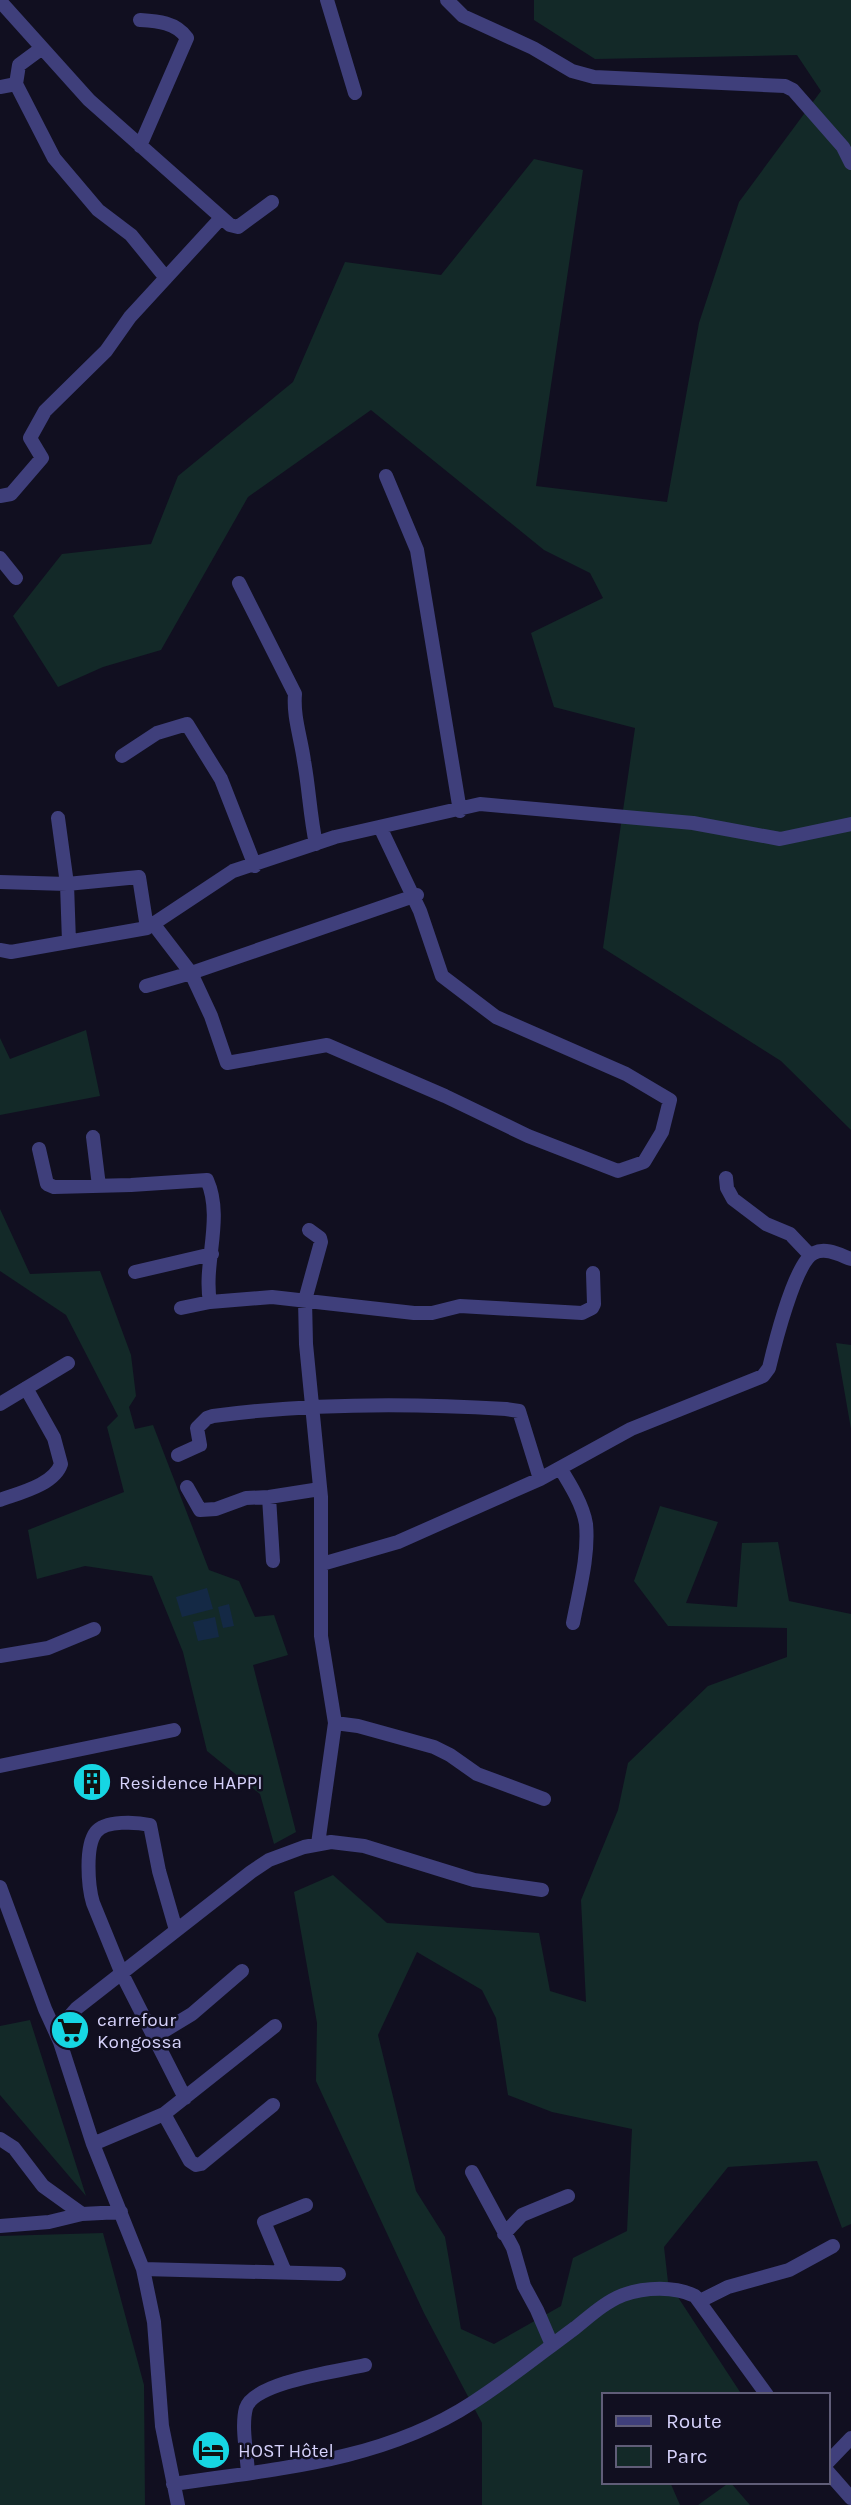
<svg xmlns="http://www.w3.org/2000/svg" width="851" height="2505" font-family="Karla,sans-serif">
  <style>
    .green { fill: #132928; fill-rule: evenodd }
    .water { fill: #142945 }
    .lines { fill: none; stroke-linecap: round; stroke-linejoin: round }
    .minor { stroke: #3f3f7b; stroke-width: 14 }
    .labels { text-anchor: middle; stroke-width: 5; stroke-linejoin: round; paint-order: stroke }
    .poi-label { font-size: 19px; fill: #d6d2fb; stroke: #110f20; text-anchor: start }
  </style>
  <rect width="100%" height="100%" fill="#110f20"/>
  <path class="green" d="M534,0H851V1130L781,1061L603,948L635,728L554,707L531,633L603,598L590,573L544,550L371,410L248,497L161,650L103,667L58,687L13,616L62,554L151,544L178,476L293,382L345,262L441,275L534,159L583,170L536,486L667,502L699,323L739,202L821,91L797,55L595,59L534,20Z
    M86,1030L100,1096L0,1115V1038L10,1059Z
    M0,1209L30,1274L100,1271L131,1355L136,1396L129,1407L135,1429L153,1425L209,1570L239,1581L255,1617L274,1615L288,1655L253,1665L296,1832L274,1844L260,1794L207,1751L183,1652L152,1576L85,1566L37,1579L28,1530L124,1492L107,1427L118,1416L66,1315L0,1271Z
    M836,1343L851,1345V1429Z
    M660,1506L718,1522L686,1603L737,1607L742,1543L778,1542L789,1601L851,1614V2224L842,2228L817,2161L728,2167L664,2247L668,2282L742,2395H604V2482H670L680,2505H482V2423L424,2313L316,2081L317,2023L294,1892L333,1875L387,1923L539,1933L550,1991L586,2002L581,1900L618,1810L628,1763L708,1686L787,1657V1628L668,1626L634,1581ZM417,1952L482,1990L496,2018L508,2095L552,2112L632,2129L627,2231L573,2258L561,2306L494,2344L461,2329L445,2237L416,2191L378,2035Z
    M30,2020L86,2196L0,2095V2026Z
    M103,2233L144,2385L145,2505H0V2236Z
    M730,2482L750,2505H698Z"/>
  <path class="water" d="M207,1588L213,1609L182,1617L176,1597Z
    M229,1604L234,1626L223,1628L218,1607Z
    M215,1617L219,1637L198,1641L193,1622Z"/>
  <g class="lines">
    <path class="minor" d="M327,0L355,93
      M447,0L463,16L533,48L572,71L594,77L785,86L793,90L843,147L851,163
      M0,1L89,100L230,225L238,227L272,202
      M140,20C157,21 176,22 187,38L140,146
      M42,48L19,65L16,84L54,158L98,210L131,235L166,278
      M0,87L16,84
      M386,476L417,550L460,811
      M0,496L11,494L42,458L30,438L45,411L106,351L130,317L221,218
      M0,558L16,578
      M239,583L295,694C293,717 301,738 304,761C309,788 310,816 316,844
      M122,756L157,733L187,724L221,779L255,866
      M0,882L67,884L58,818
      M158,930L191,973L211,1016L227,1063L327,1045L445,1096L528,1136L618,1171L644,1162L662,1132L670,1100L626,1074L496,1017L442,976L420,911L380,827
      M69,942L67,884L139,877L147,928
      M0,950L11,952L147,928L233,871L335,837L480,804L693,823L780,839L851,824
      M146,986L191,973L417,895
      M93,1137L99,1186
      M39,1149L47,1184L54,1187L131,1185L207,1180C224,1218 203,1263 210,1302
      M726,1178L727,1188L733,1199L766,1224L790,1234L810,1255
      M309,1230L320,1238L321,1242L305,1300L306,1344L321,1497V1636L335,1723L318,1844
      M135,1272L212,1254
      M181,1308L210,1302L272,1297L414,1313H432L460,1306L582,1313L592,1308L594,1304L593,1273
      M0,1404L68,1363
      M178,1455L200,1445L197,1428L207,1418L213,1416C310,1403 409,1403 506,1409L519,1411L540,1479
      M560,1468C570,1484 583,1505 586,1524C589,1556 579,1591 573,1623
      M187,1487L200,1510L216,1509L246,1498L269,1497L320,1489
      M269,1497L273,1561
      M0,1500C19,1493 54,1485 61,1464L54,1438L26,1388
      M322,1564L398,1542L540,1479L631,1429L763,1376L769,1368C774,1347 795,1262 814,1253C826,1247 840,1255 851,1259
      M0,1656L48,1648L94,1629
      M335,1723L358,1726L434,1747L450,1755L477,1774L544,1799
      M0,1766L174,1730
      M0,1887L45,2009L60,2042L93,2144L143,2269L154,2322L162,2426L178,2505
      M176,1930L159,1871L150,1825C137,1822 105,1820 96,1832C85,1846 88,1886 93,1903L122,1974L185,2098
      M154,2037L192,2014L242,1971
      M60,2042L69,2017L77,2008L251,1872L269,1860L304,1847L331,1842L364,1846L474,1880L542,1890
      M164,2114L190,2161L196,2165L201,2164L273,2105
      M0,2139L14,2148L43,2186L82,2214
      M93,2144L164,2114L275,2026
      M472,2172L513,2248L524,2286L537,2310L552,2345
      M0,2226L49,2222L82,2214L121,2212
      M504,2234L522,2215L568,2196
      M143,2269L339,2274
      M285,2272L264,2222L306,2205
      M700,2301L728,2287L789,2270L833,2246
      M828,2462L851,2438
      M828,2472L851,2498
      M248,2473C247,2453 241,2427 246,2408C254,2382 340,2371 365,2365
      M173,2484C276,2469 383,2461 472,2403C508,2380 541,2353 575,2328C590,2316 605,2302 623,2295C645,2287 675,2286 695,2296L767,2395"/>
  </g>
  <defs>
    <g id="building-disc" transform="scale(2.0125)"><circle r="9.5" fill="#16d6e3" stroke="#110f20"/><path d="M-4-6H4V6H1V3H-1V6H-4ZM-2.5-4.3h1.7v1.8h-1.7ZM.8-4.3h1.7v1.8H.8ZM-2.5-1h1.7V.8h-1.7ZM.8-1h1.7V.8H.8Z" fill="#111"/></g>
    <g id="supermarket-disc" transform="scale(2.0125)"><circle r="9.5" fill="#16d6e3" stroke="#110f20"/><path d="M-6-5.5h2.5l.6 2H6L4.5 2H-2.5L-4.4-4H-6ZM-1.5 3.2a1.3 1.3 0 1 0 .1 0ZM3 3.2a1.3 1.3 0 1 0 .1 0Z" fill="#111"/></g>
    <g id="hotel-disc" transform="scale(2.0125)"><circle r="9.5" fill="#16d6e3" stroke="#110f20"/><path d="M-6-4.5h1.5V1H6V5H4.5V3h-9V5H-6ZM-4 0a1.8 1.8 0 1 1 3.6 0ZM.5 0V-2.5h3Q6-2.5 6 0Z" fill="#111"/></g>
  </defs>
  <g fill-rule="evenodd">
    <use href="#building-disc" x="92" y="1782"/>
    <use href="#supermarket-disc" x="70" y="2030"/>
    <use href="#hotel-disc" x="211" y="2450"/>
  </g>
  <g class="labels">
    <g class="poi-label">
      <text x="119" y="1789">Residence HAPPI</text>
      <text x="97" y="2026">carrefour<tspan x="97" dy="22">Kongossa</tspan></text>
      <text x="238" y="2457">HOST Hôtel</text>
    </g>
  </g>
  <rect x="602" y="2393" width="228" height="91" fill="#110f20" stroke="#605d78" stroke-width="2"/>
  <rect x="616" y="2416" width="35" height="10" fill="#3f3f7b" stroke="#605d78" stroke-width="2"/>
  <text x="666" y="2428" font-size="21" fill="#d6d2fb">Route</text>
  <rect x="616" y="2446" width="35" height="21" fill="#132928" stroke="#605d78" stroke-width="2"/>
  <text x="666" y="2463" font-size="21" fill="#d6d2fb">Parc</text>
</svg>
